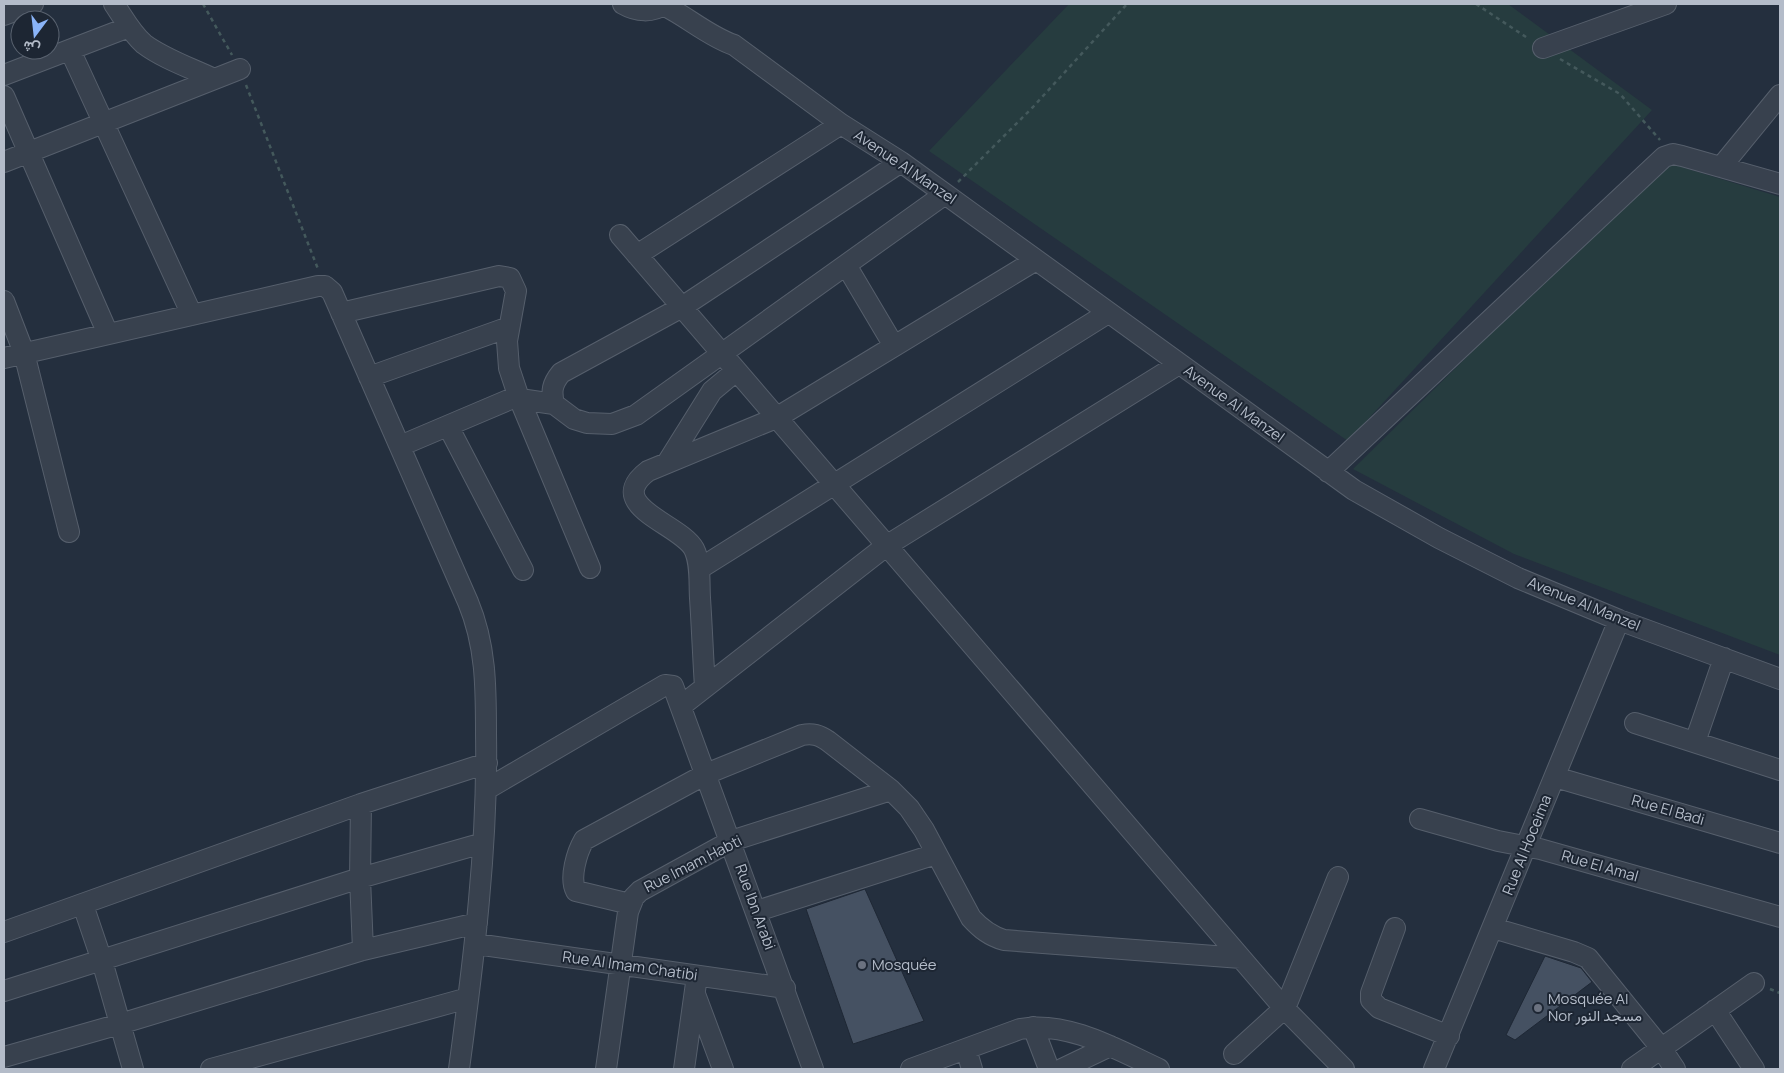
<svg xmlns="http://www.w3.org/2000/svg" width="1784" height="1073" font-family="Manrope,Vazirmatn,sans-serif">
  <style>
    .green { fill: #263c3f }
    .building { fill: #455162; stroke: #1f2835 }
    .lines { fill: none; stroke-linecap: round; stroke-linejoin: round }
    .minor-casing { stroke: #565f6c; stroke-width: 22 }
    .path { stroke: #44595c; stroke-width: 2.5; stroke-dasharray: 4 4; stroke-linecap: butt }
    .minor { stroke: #38414e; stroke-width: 20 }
    .worship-dot { fill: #6b7280; stroke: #1d2633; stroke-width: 2 }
    .labels { text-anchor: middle; stroke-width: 4; stroke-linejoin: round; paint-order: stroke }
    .street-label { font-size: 15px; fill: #b4bcc9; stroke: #1d2633 }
    .poi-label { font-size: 15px; fill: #b4bcc9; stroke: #1d2633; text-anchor: start }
  </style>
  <rect width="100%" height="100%" fill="#242f3e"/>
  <path class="green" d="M1069,4H1508L1652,110L1348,441L929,151Z
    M1665,162L1780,197V655L1514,554L1353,469Z"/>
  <path class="building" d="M865,889L924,1021L853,1044L806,909Z
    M1545,956L1581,968L1592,982L1515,1040L1506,1035Z"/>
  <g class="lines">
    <g class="minor-casing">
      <path id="minor" d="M114,4C123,17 131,33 144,44C164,59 191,68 214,79
        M623,4C637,12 652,13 665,4
        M663,5C688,17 708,36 734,45L841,124L901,162L1354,490L1439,538L1518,578L1619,620L1780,679
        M4,15L33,4
        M1543,48L1666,4
        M70,50L192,315
        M4,75L129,27
        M4,96L108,334
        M4,162L240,69
        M1721,167L1780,95
        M620,235L1284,1008L1344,1069
        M637,255L841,124
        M846,265L894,346
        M4,301L24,353L69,532
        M341,313L499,276L510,278L516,291L507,341L509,368L519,398L590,568
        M4,358L318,286H325L332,292L468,602C486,645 486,687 486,733C488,845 474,958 459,1069
        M369,377L509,327
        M554,404C551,391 552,384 561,373L682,307L901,162
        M448,426L523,570
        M400,446L513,398L554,404L574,419L587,423L612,424L636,415L945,194
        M667,463L712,391L736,371
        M1328,472L1664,157L1673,154L1682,156L1780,184
        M699,569L1108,313
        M705,687C703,657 702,628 700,598C699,582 701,563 694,549C681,524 602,506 648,471L776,418L1036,260
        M681,706L886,546L1179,364
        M1635,723L1780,770
        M1695,742L1724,658
        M1555,777L1780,843
        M487,789L665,685L673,686L813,1069
        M361,804L360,878L363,950
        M1420,819L1498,841L1540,849L1780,917
        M630,904L576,891C569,878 577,852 584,840L706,774L802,735C813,733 819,735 828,741L891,790L909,808L924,830L971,918C981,929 990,936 1004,940L1241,958
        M83,905L102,961L133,1069
        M757,911L936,854
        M1395,928L1371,993V1000L1379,1008L1449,1036
        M1493,928L1574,952L1588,958L1661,1048L1675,1069
        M4,932L361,804L487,763
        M476,944L785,988
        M4,991L360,878L483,843
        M695,994L723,1069
        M1715,1010L1754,1069
        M1033,1027L1049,1069
        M966,1049L972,1069
        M1234,1054L1279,1013L1288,1001L1338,877
        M4,1057L120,1024L363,950L477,923
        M211,1069L468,998
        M606,1069L628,912L634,897L640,891L731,841L891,790
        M684,1069L697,976
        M911,1069L1020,1029C1067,1020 1118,1050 1159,1069
        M1062,1069L1110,1046
        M1434,1069L1619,620
        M1632,1069L1754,983"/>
    </g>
    <path class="path" d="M203,4L232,55
      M1476,4L1529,39
      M1560,59L1620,94L1660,140
      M246,85L318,269
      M958,182L1033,107L1127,4
      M1770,989L1780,993"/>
    <use href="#minor" class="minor"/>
  </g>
  <g class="worship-dot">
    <circle cx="862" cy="965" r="5"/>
    <circle cx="1538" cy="1008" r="5"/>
  </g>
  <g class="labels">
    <g class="street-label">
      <text transform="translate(905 167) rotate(34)" y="5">Avenue Al Manzel</text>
      <text transform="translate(1234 404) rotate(36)" y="5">Avenue Al Manzel</text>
      <text transform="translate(1584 604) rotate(22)" y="5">Avenue Al Manzel</text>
      <text transform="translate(1668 810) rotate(16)" y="5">Rue El Badi</text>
      <text transform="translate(1527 845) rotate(-68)" y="5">Rue Al Hoceima</text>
      <text transform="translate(693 864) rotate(-27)" y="5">Rue Imam Habti</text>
      <text transform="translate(1600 866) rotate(16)" y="5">Rue El Amal</text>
      <text transform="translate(755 907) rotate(70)" y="5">Rue Ibn Arabi</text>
      <text transform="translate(630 966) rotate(8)" y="5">Rue Al Imam Chatibi</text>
    </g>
    <g class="poi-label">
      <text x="872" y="970">Mosquée</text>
      <text x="1548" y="1004">Mosquée Al<tspan x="1548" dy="17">Nor مسجد النور</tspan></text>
    </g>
  </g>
  <rect width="1784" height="1073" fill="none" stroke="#b4bcc9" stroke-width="10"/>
  <g transform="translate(35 35) rotate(195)"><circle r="24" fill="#1d2633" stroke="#59626f"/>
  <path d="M0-4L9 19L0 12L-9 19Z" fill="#8ab4f8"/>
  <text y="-8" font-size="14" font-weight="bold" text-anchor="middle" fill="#b4bcc9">ش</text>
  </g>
</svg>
